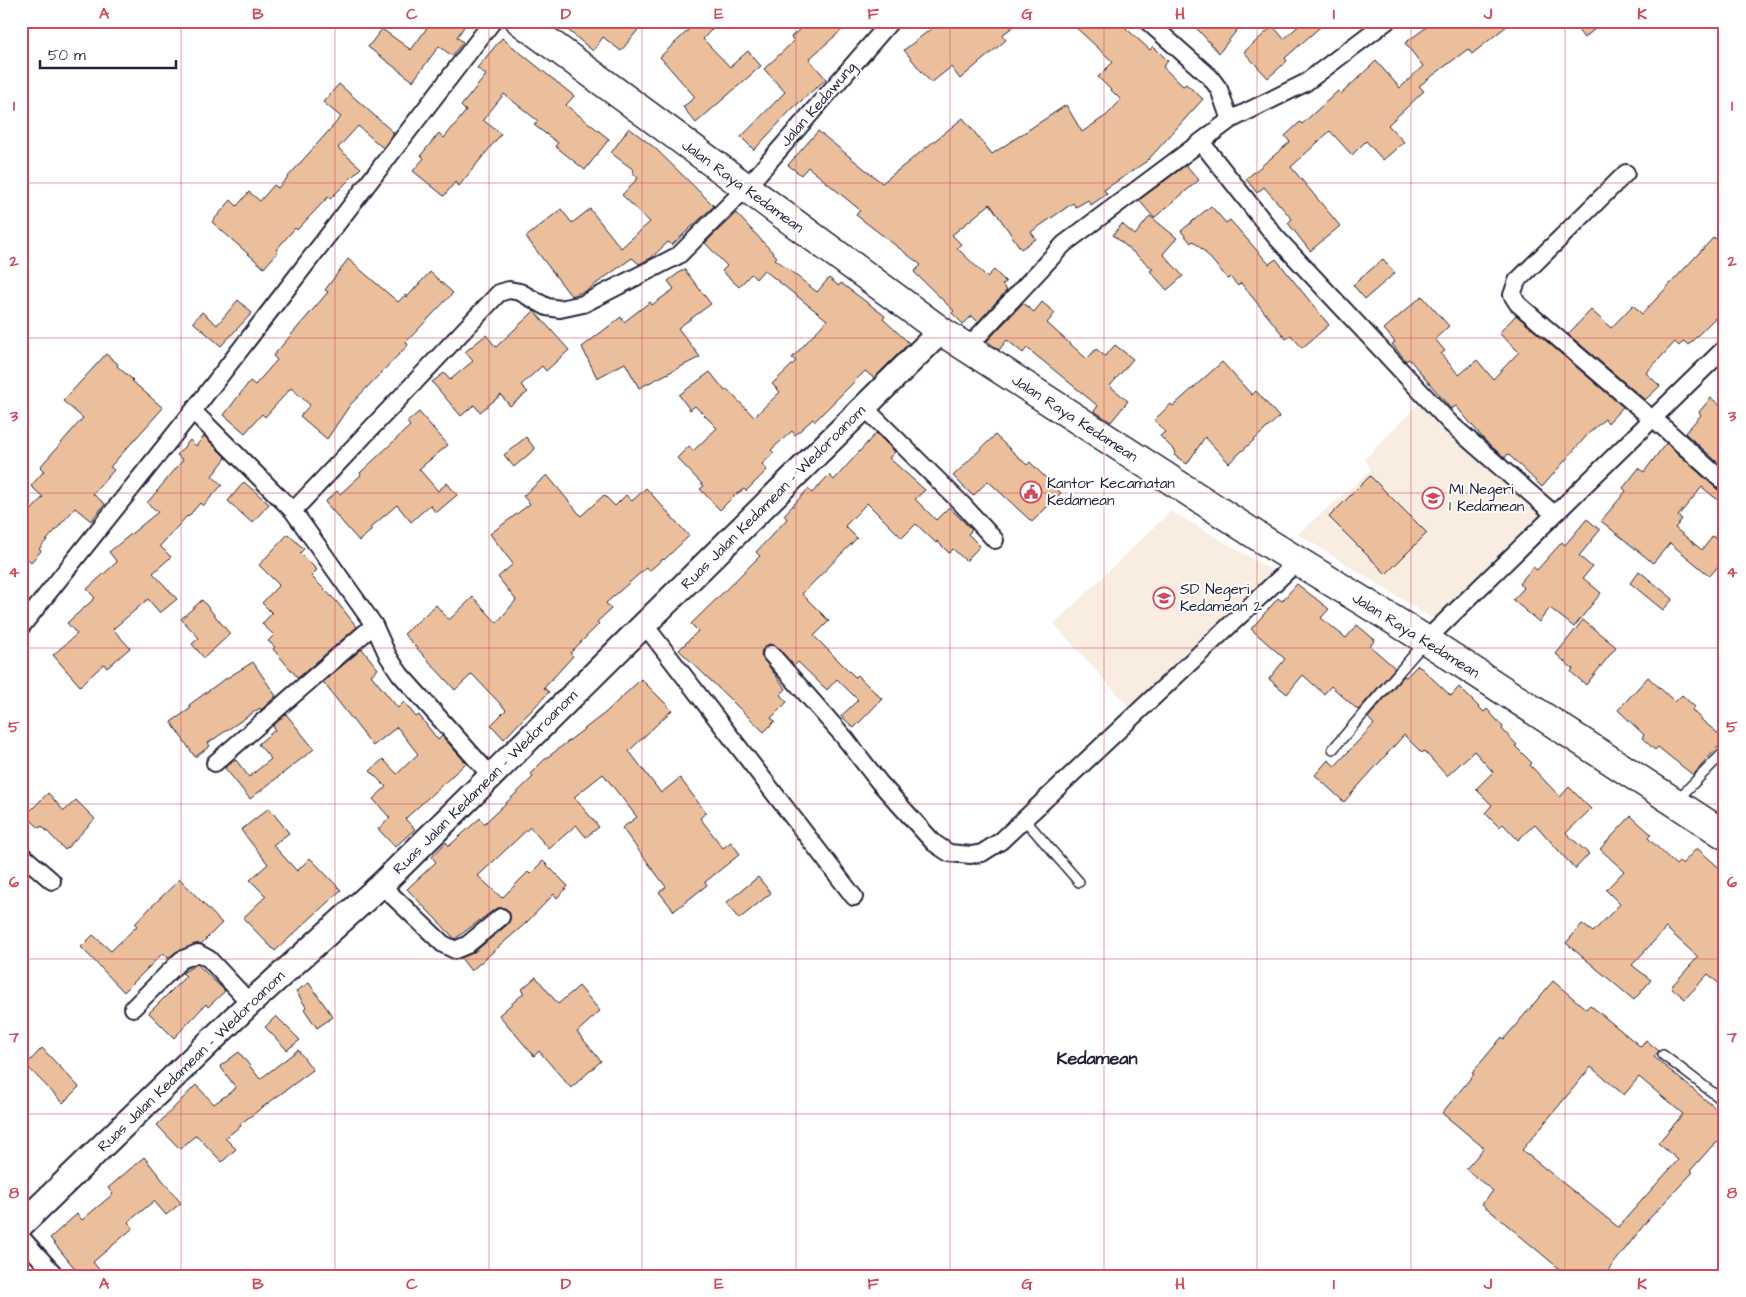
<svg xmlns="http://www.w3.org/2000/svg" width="1746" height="1297" font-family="'Architects Daughter',sans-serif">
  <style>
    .built { fill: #f9ece1 }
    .building { fill: #ebbf9b; stroke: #22223b; fill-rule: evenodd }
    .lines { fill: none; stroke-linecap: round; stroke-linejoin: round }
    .lane-casing { stroke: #22223b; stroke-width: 12 }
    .street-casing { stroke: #22223b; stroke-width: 20 }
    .secondary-casing { stroke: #22223b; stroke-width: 28 }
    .highway-casing { stroke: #22223b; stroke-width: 31 }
    .lane { stroke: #fff; stroke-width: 9 }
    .street { stroke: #fff; stroke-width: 16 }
    .secondary { stroke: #fff; stroke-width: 24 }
    .highway { stroke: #fff; stroke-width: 28 }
    .grid { fill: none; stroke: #d1495b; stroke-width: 1; stroke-opacity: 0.55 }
    .labels { text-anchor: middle; stroke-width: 4; stroke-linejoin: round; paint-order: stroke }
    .street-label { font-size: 15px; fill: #22223b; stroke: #fff }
    .poi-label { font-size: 15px; fill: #22223b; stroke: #fff; text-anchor: start }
    .quarter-label { font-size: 18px; font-weight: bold; fill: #22223b; stroke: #fff }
    .neatline { fill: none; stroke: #d1495b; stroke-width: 2 }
    .grid-label { font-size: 16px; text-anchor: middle; font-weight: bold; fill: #d1495b }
  </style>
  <rect width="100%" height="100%" fill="#fff"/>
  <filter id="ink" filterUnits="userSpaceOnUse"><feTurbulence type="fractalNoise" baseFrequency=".02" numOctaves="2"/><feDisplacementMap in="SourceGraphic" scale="10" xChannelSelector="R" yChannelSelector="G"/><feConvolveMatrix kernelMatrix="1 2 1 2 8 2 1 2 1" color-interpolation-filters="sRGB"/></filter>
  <g filter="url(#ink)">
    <path class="built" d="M1427,395L1555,527L1451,630L1298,534L1371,470L1365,459Z
      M1171,511L1275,572L1129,707L1054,624Z"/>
    <path class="building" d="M432,21H468L457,37L463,42L452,56L439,46L413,81L368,47L382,29L411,50Z
      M557,21H645L621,51L603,37L593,51Z
      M698,21H719L703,39L730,67L748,51L761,66L696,123L683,107L695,97L660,57Z
      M809,21H852L809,59L826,79L792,109L754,150L741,137L785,92L764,69L794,41L791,37Z
      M941,21H1021L1002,35L1006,40L960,79L951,67L931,83L904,50Z
      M1069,21H1118L1150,50L1153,46L1168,61L1163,67L1183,86L1186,84L1203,99L1147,161L1104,190L1107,194L1091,205L1088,200L1076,207L1073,203L1031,232L1036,239L1021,249L990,204L952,235L961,244L957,248L987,277L994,270L1006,282L1002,285L1007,290L978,322L972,316L963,324L952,313L954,311L914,272L921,265L856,215L860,210L808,167L801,175L788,165L818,131L882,183L963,118L992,154L1066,105L1082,132L1107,115L1121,100L1098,77L1113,62Z
      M1190,21H1244L1219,53Z
      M1304,21H1327L1285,58L1287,61L1268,78L1244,52L1273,26L1284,39Z
      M1435,21H1513L1472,54L1468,49L1419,86L1424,91L1388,125L1404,142L1383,160L1366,141L1352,155L1330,131L1291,167L1340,226L1310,251L1288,223L1292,219L1264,187L1257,193L1246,179L1290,142L1285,136L1300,122L1302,124L1338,91L1341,94L1376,61L1400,88L1423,66L1405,43Z
      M1571,21H1605L1584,38Z
      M502,38L574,96L566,105L609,139L585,170L555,146L558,143L534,125L538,121L504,94L483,120L501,134L459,186L455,182L444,196L413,171L424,158L421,155L439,133L444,138L466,111L461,106L486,75L477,68Z
      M339,84L394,133L383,148L358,126L338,148L361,168L330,199L328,197L297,230L295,228L276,250L278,252L264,268L212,222L231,200L237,206L249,192L260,201L274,185L278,188L341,117L323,102Z
      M629,128L655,148L714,206L672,245L668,242L651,258L639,264L632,258L586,291L571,296L526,237L561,209L572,223L590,209L621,248L650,222L622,195L638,178L632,172L634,170L611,153Z
      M1186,165L1199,180L1154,218L1139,200Z
      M1211,206L1226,223L1230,220L1269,264L1276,259L1329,325L1302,348L1291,335L1286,339L1241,283L1238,286L1230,277L1228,279L1204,251L1193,241L1191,243L1181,231Z
      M736,213L777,257L775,259L817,292L829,278L839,286L841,283L885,316L883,319L909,343L874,378L865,371L815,421L813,419L795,435L792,431L771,450L774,453L762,464L767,470L746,491L744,489L735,495L720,510L700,489L704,486L677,458L689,446L693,451L717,428L695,406L690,410L679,395L710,372L725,391L727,389L754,417L780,392L772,384L796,361L792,358L827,320L764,270L756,279L751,274L739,287L722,271L727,266L705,243Z
      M1150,216L1177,238L1163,254L1183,276L1167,290L1150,271L1153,269L1113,235L1122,224L1135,235Z
      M1714,237L1725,248V308L1688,345L1684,341L1679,346L1675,342L1646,373L1660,386L1645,400L1568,334L1591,310L1611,328L1633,305L1642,314Z
      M348,259L398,302L405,295L407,297L430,272L453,293L406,342L408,345L350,405L327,439L300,416L310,405L291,388L265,417L262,414L245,433L224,415L250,381L255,385L277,360L273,356L328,292L325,290Z
      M1383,259L1395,273L1365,299L1353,285Z
      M684,269L711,304L678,328L700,357L639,388L625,363L597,378L582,347L621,317L624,322L650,302L652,305L674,289L668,281Z
      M1422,296L1449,326L1435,339L1445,351L1441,354L1459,375L1477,360L1493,379L1519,352L1499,333L1516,315L1623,407L1608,423L1605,419L1589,433L1542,487L1508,454L1505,458L1487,443L1456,406L1451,409L1409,359L1406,361L1392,344L1395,342L1384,329Z
      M238,300L252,313L221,346L193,322L202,312L217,325Z
      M1042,302L1055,313L1047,323L1087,359L1096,349L1105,356L1115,345L1133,359L1110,386L1128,401L1111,422L1094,411L1098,406L1027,348L1023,353L1007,340L999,350L987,341L1023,303L1034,312Z
      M534,311L569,350L546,371L542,366L521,385L528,392L510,406L501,395L480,412L474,405L461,416L432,382L444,373L450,380L473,361L465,352L486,335L496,347Z
      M106,354L118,364L117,366L133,380L132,381L163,408L110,467L114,470L93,494L105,504L91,521L75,508L39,549L41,551L31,562L21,553V522L43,497L31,486L44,471L40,467L83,418L63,401Z
      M1222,362L1252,395L1256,391L1279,417L1229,463L1205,437L1187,464L1174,455L1176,452L1160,436L1165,432L1154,420L1171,404L1173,406Z
      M1711,398L1725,409V469L1685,433L1701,415L1699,412Z
      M419,412L448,445L419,469L438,491L447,483L457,495L436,513L430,505L411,522L397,505L370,528L372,530L359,541L325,502L337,491L340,494L361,475L360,473L410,426L407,422Z
      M876,433L895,452L889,458L925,490L915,499L936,520L949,507L972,530L968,534L980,546L966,561L953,549L949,553L937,541L936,543L916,524L902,538L867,503L845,526L857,538L802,594L829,621L814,636L855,677L857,675L882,699L854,728L841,716L858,700L837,679L827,690L798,662L794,666L778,647L769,644L762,650L761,656L786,689L780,695L787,702L771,718L775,721L764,732L679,650L698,631L691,624L760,556L756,552L787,519L784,515L808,489L812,493L829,475L834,480Z
      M995,435L1027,465L1030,462L1061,493L1032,522L988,481L973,496L953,476Z
      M204,436L226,458L212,476L222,485L203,506L200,503L188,517L187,516L160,546L171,557L153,573L177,599L160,613L148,599L113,629L130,648L107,668L104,664L80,686L53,655L77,634L67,623L95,598L87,589L117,562L109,552L158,512L147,503L183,460L177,455L190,440L196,446Z
      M526,437L535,449L514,467L504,455Z
      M1666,443L1718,490L1725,493V506L1702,487L1678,516L1682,519L1675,528L1702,550L1713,536L1725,545V558L1710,576L1670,543L1653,563L1601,521L1626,491L1623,488L1639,468L1644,472Z
      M547,475L581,516L604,495L615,506L626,495L632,501L646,488L689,536L664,560L663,559L649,571L646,568L606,603L611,609L597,622L599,624L570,653L573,656L544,688L549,692L504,739L491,725L506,710L472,674L455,690L404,634L436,605L449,620L473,597L497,623L516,600L498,577L513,564L490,534L530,504L523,496Z
      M1370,476L1427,533L1386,574L1329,517Z
      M244,482L269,504L252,523L228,501Z
      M1587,519L1600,530L1579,556L1592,567L1583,578L1601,593L1574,627L1550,608L1539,622L1513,600L1524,588L1519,584L1533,567L1537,570L1562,542L1565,545Z
      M288,534L304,549L300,553L317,570L311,576L337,602L357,627L298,678L273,649L275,647L268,641L274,635L262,624L272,613L262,603L279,585L259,565Z
      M1639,571L1673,599L1663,610L1630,583Z
      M1297,584L1329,609L1321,618L1346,638L1357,625L1375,640L1370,646L1395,668L1358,710L1331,686L1324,694L1303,675L1287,694L1269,679L1285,659L1251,629L1278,598L1282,601Z
      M202,600L230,634L204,658L192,644L199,638L181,619Z
      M1583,620L1616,647L1586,685L1571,672L1573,669L1556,654Z
      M362,649L378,669L371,675L398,708L404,702L416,717L419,715L438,740L442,736L466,763L405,819L415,829L395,847L378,829L390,818L373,799L386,787L370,771L383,759L397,774L418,754L397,727L373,746L323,682Z
      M253,662L276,696L261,710L260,708L208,743L210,746L195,757L171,722L191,708L189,705L219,683Z
      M1418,665L1451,696L1459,687L1484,712L1487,709L1503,727L1502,729L1517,745L1515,746L1532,763L1530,765L1560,797L1569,787L1591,809L1566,833L1589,854L1575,869L1535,824L1518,840L1503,824L1499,827L1485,813L1492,805L1476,789L1493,772L1474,751L1447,776L1424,751L1422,753L1404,735L1344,802L1315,775L1328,760L1335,766L1374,724L1368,718L1404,676L1406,677Z
      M1648,677L1675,702L1682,695L1695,707L1692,710L1704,722L1725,739L1693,775L1658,747L1655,750L1642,738L1644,735L1618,710Z
      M641,679L672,710L629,751L661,793L680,778L706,813L700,818L723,848L731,842L740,854L705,882L707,885L674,911L659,892L666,887L622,828L637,817L603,774L574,797L599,827L586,837L576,825L549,849L530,827L478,876L502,898L528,872L530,874L543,861L568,886L557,898L554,894L526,923L471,971L461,958L473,953L507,925L510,920L509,911L504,908L495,909L455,939L407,889L436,862L432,857L446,842L449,846L480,818L484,824L533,777L531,773L544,760L605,713Z
      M286,714L314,749L250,799L225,768L236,760L249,777L271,759L258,744L275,730L273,726Z
      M48,793L64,811L76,800L95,819L65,850L42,826L39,828L26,815Z
      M269,808L289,833L273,845L297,871L310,858L341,890L275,951L243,918L266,896L250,880L268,864L241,830Z
      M1631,816L1651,834L1648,838L1676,865L1679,862L1682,864L1697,848L1725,873V989L1708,974L1685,999L1671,987L1698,957L1666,928L1632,965L1651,980L1634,1000L1566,943L1582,924L1593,932L1620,904L1606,890L1624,871L1600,849Z
      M758,877L771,893L739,919L726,903Z
      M180,879L222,923L201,944L177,951L168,958L163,953L124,992L81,947L93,935L111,951L137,926L135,924L150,908Z
      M197,964L225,991L208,1007L206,1004L174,1038L149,1013L186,976L182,973Z
      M536,977L558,1004L579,986L600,1011L577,1032L601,1061L571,1088L539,1051L534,1056L499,1015L524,993L521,990Z
      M1553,981L1586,1009L1590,1005L1641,1047L1646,1040L1659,1051L1654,1057L1713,1106L1725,1124V1138L1712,1146L1691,1170L1693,1172L1647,1221L1604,1276H1568L1482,1204L1493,1191L1466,1169L1484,1148L1442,1113L1474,1074L1472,1073L1502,1037L1504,1039ZM1591,1067L1624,1095L1639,1077L1683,1114L1658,1143L1678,1160L1618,1227L1522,1150Z
      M309,983L333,1017L317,1028L304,1009L306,1007L296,991Z
      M276,1016L300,1040L287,1050L265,1027Z
      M42,1048L79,1087L63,1103L26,1065Z
      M298,1050L313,1070L240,1124L241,1126L225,1138L236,1149L222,1162L196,1135L180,1149L157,1125L196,1085L214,1104L236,1088L220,1066L239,1052L260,1079Z
      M144,1157L181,1203L166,1215L154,1201L128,1222L133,1228L93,1262L104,1276H81L50,1238L77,1214L82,1220L113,1194L108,1188Z"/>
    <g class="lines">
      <g class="lane-casing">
        <path id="lane" d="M1333,749L1424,643
          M1678,799L1725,751
          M1025,820L1079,882
          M1663,1055L1725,1102"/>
      </g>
      <g class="street-casing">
        <path id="street" d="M1147,21L1210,77L1219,89L1230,120
          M1201,142L1275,236L1451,424L1554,514
          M1626,173L1517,281L1512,295L1518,304L1652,419
          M967,348L1064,244L1230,120L1305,83L1387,21
          M864,407L962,504L995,540
          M193,411L293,511L374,625L388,656L400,674L491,776
          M1653,418L1725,483
          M293,511L499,293L509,290L520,292L547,307L560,309L583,304L679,255L746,188L891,21
          M644,624L854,897
          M21,627L193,411L493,21
          M1426,640L1725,348
          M771,654L844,737L879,782L934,843L949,853L971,855L982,853L1001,841L1298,561
          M215,763L374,625
          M21,854L52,881
          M381,885L443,944L455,950L467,945L501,917
          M133,1008L181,960L198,953L209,959L250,1003
          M21,1237L56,1276"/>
      </g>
      <g class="secondary-casing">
        <path id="secondary" d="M21,1225L250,1003L381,885L941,331"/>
      </g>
      <g class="highway-casing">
        <path id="highway" d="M520,21L941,331L1265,541L1426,640L1725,835"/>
      </g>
      <use href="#lane" class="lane"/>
      <use href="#street" class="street"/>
      <use href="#secondary" class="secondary"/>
      <use href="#highway" class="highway"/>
    </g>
  </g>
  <path class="grid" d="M181,21V1276M335,21V1276M489,21V1276M642,21V1276M796,21V1276M950,21V1276M1104,21V1276M1257,21V1276M1411,21V1276M1565,21V1276M21,183H1725M21,338H1725M21,493H1725M21,648H1725M21,804H1725M21,959H1725M21,1114H1725"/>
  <defs>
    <g id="civic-ring" transform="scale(1.125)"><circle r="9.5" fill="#fff" stroke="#d1495b" stroke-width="1.5"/><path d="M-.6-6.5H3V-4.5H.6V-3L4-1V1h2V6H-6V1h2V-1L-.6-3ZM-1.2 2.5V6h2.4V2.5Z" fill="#d1495b"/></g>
    <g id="school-ring" transform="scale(1.125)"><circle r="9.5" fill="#fff" stroke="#d1495b" stroke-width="1.5"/><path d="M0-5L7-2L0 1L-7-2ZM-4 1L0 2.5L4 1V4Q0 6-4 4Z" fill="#d1495b"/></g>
  </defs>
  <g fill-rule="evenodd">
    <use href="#civic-ring" x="1031" y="492"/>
    <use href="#school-ring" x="1433" y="498"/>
    <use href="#school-ring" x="1164" y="598"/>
  </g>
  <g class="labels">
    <g class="street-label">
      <text transform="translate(818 104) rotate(-49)" y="5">Jalan Kedawung</text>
      <text transform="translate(743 186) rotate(36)" y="5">Jalan Raya Kedamean</text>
      <text transform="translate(1075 418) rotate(33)" y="5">Jalan Raya Kedamean</text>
      <text transform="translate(773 497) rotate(-45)" y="5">Ruas Jalan Kedamean - Wedoroanom</text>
      <text transform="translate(1416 635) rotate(32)" y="5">Jalan Raya Kedamean</text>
      <text transform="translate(485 782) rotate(-45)" y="5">Ruas Jalan Kedamean - Wedoroanom</text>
      <text transform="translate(191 1061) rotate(-44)" y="5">Ruas Jalan Kedamean - Wedoroanom</text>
    </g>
    <g class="poi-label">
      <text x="1047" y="488">Kantor Kecamatan<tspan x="1047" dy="17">Kedamean</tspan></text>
      <text x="1449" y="494">MI Negeri<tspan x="1449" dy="17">1 Kedamean</tspan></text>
      <text x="1180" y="594">SD Negeri<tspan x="1180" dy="17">Kedamean 2</tspan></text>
    </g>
    <g class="quarter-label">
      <text x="1097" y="1064">Kedamean</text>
    </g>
  </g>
  <rect width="1746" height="1297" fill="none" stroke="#fff" stroke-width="55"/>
  <path d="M40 60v8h136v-8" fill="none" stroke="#22223b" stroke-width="2.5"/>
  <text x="48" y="60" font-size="15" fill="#22223b" stroke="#ffffff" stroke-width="4" paint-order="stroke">50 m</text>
  <rect x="28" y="28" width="1690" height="1242" class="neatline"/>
  <g class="grid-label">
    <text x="104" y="19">A</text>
    <text x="258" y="19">B</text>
    <text x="412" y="19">C</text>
    <text x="566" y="19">D</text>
    <text x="719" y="19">E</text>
    <text x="873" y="19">F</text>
    <text x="1027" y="19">G</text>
    <text x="1180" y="19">H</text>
    <text x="1334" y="19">I</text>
    <text x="1488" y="19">J</text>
    <text x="1642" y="19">K</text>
    <text x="14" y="111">1</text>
    <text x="1732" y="111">1</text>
    <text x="14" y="266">2</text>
    <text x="1732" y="266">2</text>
    <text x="14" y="421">3</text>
    <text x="1732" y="421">3</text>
    <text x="14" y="577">4</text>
    <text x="1732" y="577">4</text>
    <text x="14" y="732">5</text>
    <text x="1732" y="732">5</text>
    <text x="14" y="887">6</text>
    <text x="1732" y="887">6</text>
    <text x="14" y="1042">7</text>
    <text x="1732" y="1042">7</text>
    <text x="14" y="1198">8</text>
    <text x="1732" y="1198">8</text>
    <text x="104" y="1289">A</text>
    <text x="258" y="1289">B</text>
    <text x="412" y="1289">C</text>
    <text x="566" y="1289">D</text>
    <text x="719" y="1289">E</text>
    <text x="873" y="1289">F</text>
    <text x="1027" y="1289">G</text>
    <text x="1180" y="1289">H</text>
    <text x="1334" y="1289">I</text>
    <text x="1488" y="1289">J</text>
    <text x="1642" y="1289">K</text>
  </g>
</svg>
